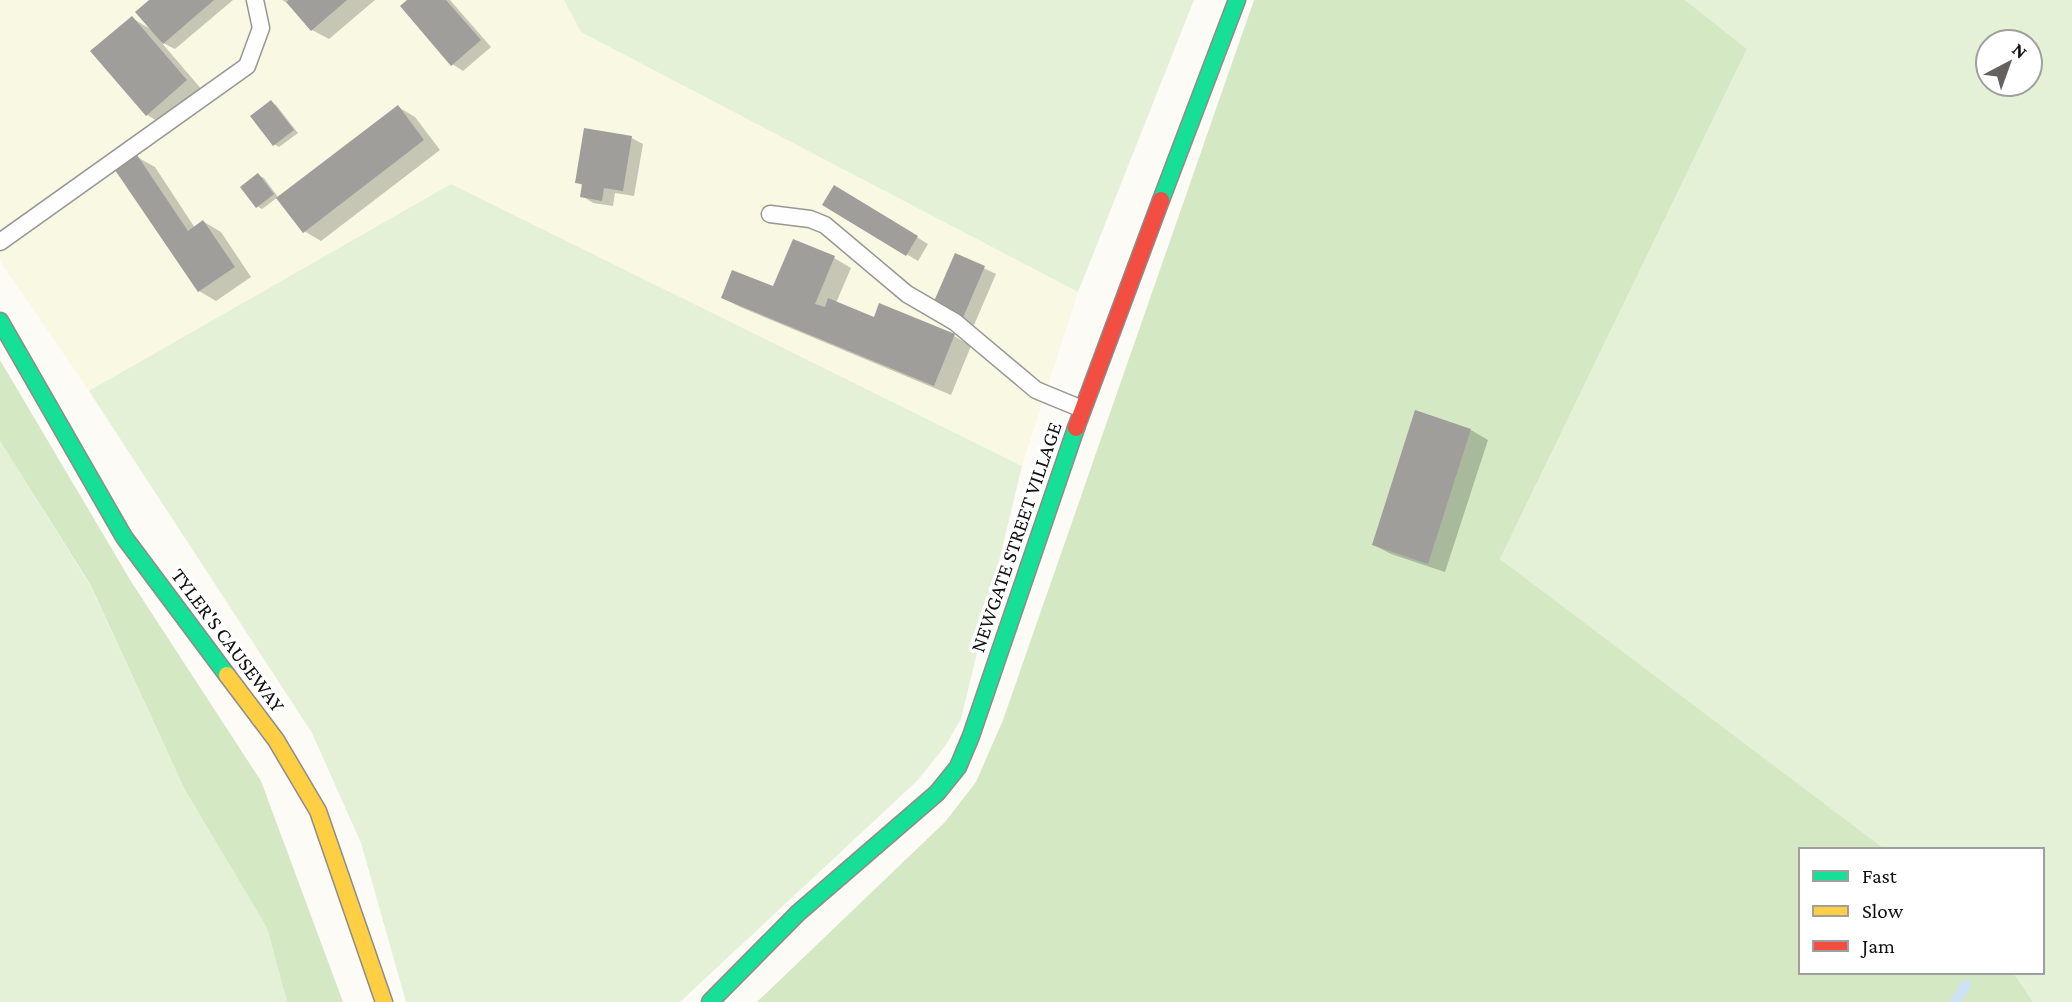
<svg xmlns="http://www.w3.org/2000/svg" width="2072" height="1002" font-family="'Crimson Pro',serif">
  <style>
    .farmland { fill: #f8f8e3 }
    .green { fill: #e4f1d7; fill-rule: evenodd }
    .forest { fill: #d4e8c4 }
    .shadow { fill: #0003 }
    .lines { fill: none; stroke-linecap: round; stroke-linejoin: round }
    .stream { stroke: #cde3f5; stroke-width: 10 }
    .building { fill: #a09e9b }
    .lane-casing { stroke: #969694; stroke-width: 19 }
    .fast-casing { stroke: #8d8c8a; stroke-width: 19 }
    .slow-casing { stroke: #8d8c8a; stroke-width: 19 }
    .jam-casing { stroke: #8d8c8a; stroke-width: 19 }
    .lane { stroke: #fffefe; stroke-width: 16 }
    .fast { stroke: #16e098; stroke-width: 16 }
    .slow { stroke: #ffcf43; stroke-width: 16 }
    .jam { stroke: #f24e42; stroke-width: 16 }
    .labels { text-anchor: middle; stroke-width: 7; stroke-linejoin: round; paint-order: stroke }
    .street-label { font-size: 21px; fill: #101010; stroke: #fff }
  </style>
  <rect width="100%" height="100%" fill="#fcfbf6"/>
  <path class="farmland" d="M0,0H564L581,32L1078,292L1022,466L451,184L89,391L0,261Z"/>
  <path class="green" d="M564,0H1194L1078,292L581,32Z
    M1685,0H2072V1002H2033L2013,972H2042V850H1886L1500,559L1747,49ZM1988,42H2030V84H1988Z
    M451,184L1022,466L961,719L945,746L918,780L680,1002H406L361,843L312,733L89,391Z
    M0,441L90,585L185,790L267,928L287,1002H0Z"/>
  <path class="forest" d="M1254,0H1685L1747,49L1500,559L1886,850H1801V972H2013L2033,1002H757L945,822L976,782L1003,720Z
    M0,360L132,583L261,781L343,1002H287L267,928L185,790L90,584L0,441Z"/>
  <path class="shadow" d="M152,0H233L175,49L161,42L203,91L164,125L147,115L132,18L152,30Z
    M282,0H375L329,39L312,30L291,5Z
    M410,0H450L491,47L463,71L452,64Z
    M271,102L276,105L298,133L279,147L274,144Z
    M398,107L415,117L440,150L321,241L304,231Z
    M632,138L643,144L634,196L615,193L613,206L593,203L582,196L584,186L577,182Z
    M137,157L155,167L195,228L204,222L221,232L251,277L216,301L199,291Z
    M258,175L264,178L278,197L262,209L257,206Z
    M835,187L928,244L918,261L825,204Z
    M794,241L834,258L851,268L836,303L875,319L880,305L954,336L971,346L951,395L740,307L723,298L774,289Z
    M956,255L996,274L974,325L945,312Z
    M1471,430L1488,440L1445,572L1391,554L1374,545Z"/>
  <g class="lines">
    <path class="stream" d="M1955,1002L1966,985"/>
  </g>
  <path class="building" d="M149,0H214L163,44L135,12Z
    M289,0H347L311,31L286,2Z
    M407,0H446L481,40L451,66L400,6Z
    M132,16L187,80L146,116L90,51Z
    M271,100L294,130L273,146L250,116Z
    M398,105L424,140L303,233L276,198Z
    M584,128L632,136L623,191L604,188L602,201L580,197L582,184L575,183Z
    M137,155L188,231L203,220L235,267L198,292L115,170Z
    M258,173L274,194L256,208L240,187Z
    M834,185L918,236L906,256L822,205Z
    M793,239L835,256L815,304L825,307L828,298L874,317L879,303L955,334L934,386L721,298L732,270L773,286Z
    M955,253L985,266L962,320L932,306Z
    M1415,410L1471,429L1428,564L1372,545Z"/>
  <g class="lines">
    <g class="lane-casing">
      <path id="lane" d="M770,214L810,219L825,225L907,294L955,322L1036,390L1082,409
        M0,242L247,66L261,28L255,0"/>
    </g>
    <g class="fast-casing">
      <path id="fast" d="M1161,200L1237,0
        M0,321L124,537L227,675
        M710,1002L798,913L937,793L958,767L971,736L1076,428"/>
    </g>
    <g class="slow-casing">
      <path id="slow" d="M227,675L276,740L318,811L384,1002"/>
    </g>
    <g class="jam-casing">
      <path id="jam" d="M1076,428L1161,200"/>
    </g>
    <use href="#lane" class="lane"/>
    <use href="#fast" class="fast"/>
    <use href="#slow" class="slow"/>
    <use href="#jam" class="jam"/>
  </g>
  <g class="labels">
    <g class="street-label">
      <text transform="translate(1016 537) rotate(-71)" y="7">NEWGATE STREET VILLAGE</text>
      <text transform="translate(228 640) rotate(53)" y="7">TYLER'S CAUSEWAY</text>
    </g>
  </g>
  <rect x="1799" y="848" width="245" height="126" fill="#ffffff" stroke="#9f9f9f" stroke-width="2"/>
  <rect x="1813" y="871" width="35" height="10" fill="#16e098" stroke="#9f9f9f" stroke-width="2"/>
  <text x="1862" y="883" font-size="21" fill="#101010">Fast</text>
  <rect x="1813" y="906" width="35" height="10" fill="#ffcf43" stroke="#9f9f9f" stroke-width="2"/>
  <text x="1862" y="918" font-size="21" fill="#101010">Slow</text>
  <rect x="1813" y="941" width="35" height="10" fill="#f24e42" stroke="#9f9f9f" stroke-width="2"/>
  <text x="1862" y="953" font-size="21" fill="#101010">Jam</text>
  <g transform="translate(2009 63) rotate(41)"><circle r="33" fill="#ffffff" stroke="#9f9f9f" stroke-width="2"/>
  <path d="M0-5L12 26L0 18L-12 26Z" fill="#636260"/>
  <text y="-10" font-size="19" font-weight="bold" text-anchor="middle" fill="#101010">N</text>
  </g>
</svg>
